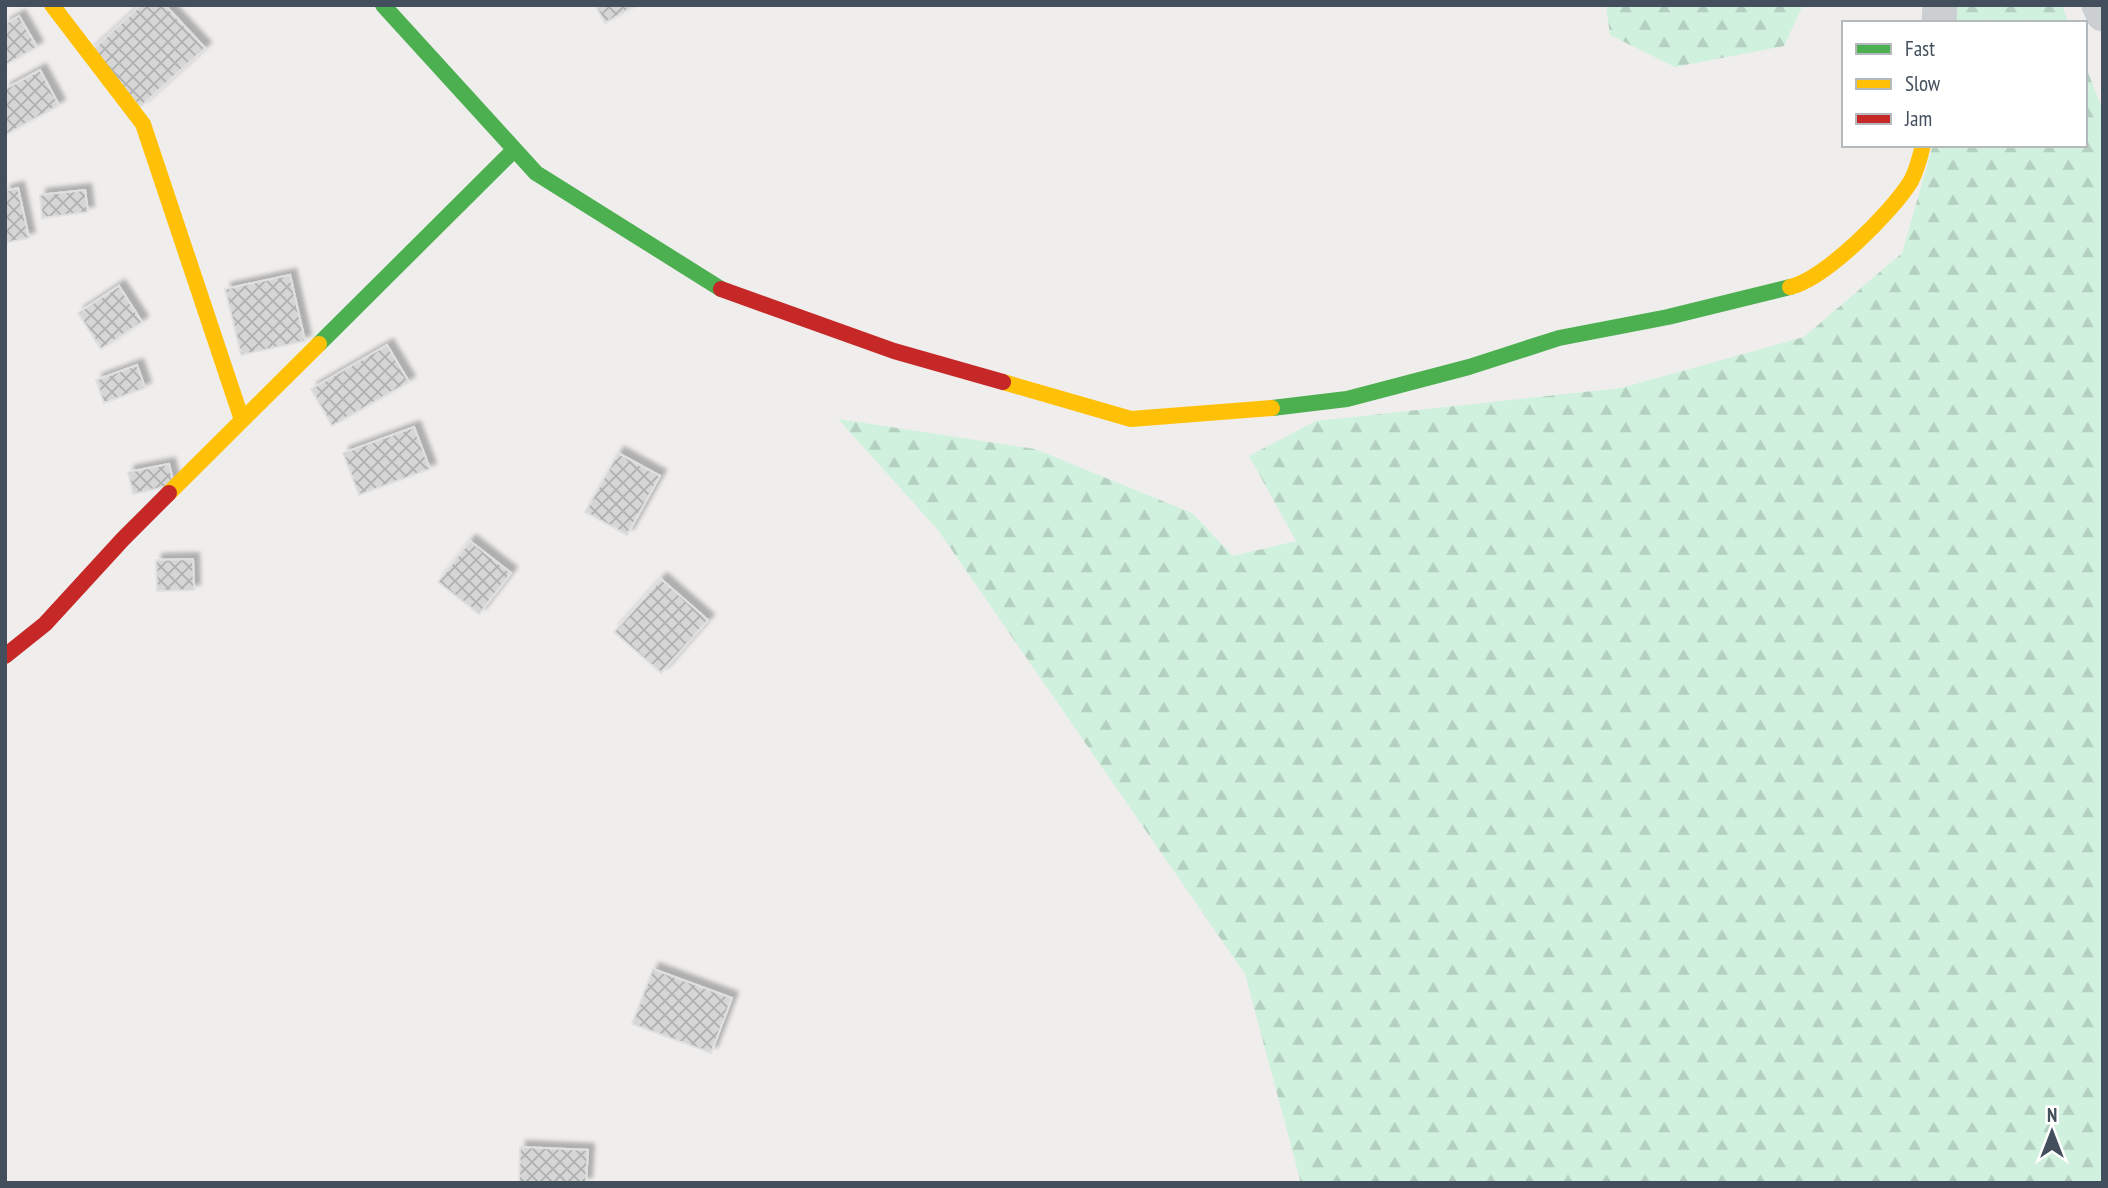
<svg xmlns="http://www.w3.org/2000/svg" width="2108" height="1188" font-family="'PT Sans Narrow',sans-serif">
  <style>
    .forest { fill: url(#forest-firs) }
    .building { fill: url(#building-cross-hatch); stroke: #e0e0e0; stroke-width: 2; filter: url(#shadow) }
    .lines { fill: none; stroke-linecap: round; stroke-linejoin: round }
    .street { stroke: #cbcfd2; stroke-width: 35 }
    .fast { stroke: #4caf50; stroke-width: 16 }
    .slow { stroke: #ffc107; stroke-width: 16 }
    .jam { stroke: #c62828; stroke-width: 16 }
  </style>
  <defs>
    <pattern id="forest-firs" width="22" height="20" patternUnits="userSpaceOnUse" patternTransform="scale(1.75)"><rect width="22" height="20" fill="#d0f1dd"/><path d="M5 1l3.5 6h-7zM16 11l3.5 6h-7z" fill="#b4d0c0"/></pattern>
    <pattern id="building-cross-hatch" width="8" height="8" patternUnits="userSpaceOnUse" patternTransform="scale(1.75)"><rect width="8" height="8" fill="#d6d6d7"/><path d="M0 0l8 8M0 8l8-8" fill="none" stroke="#afb0b2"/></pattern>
    <filter id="shadow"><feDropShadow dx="6" dy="-6" stdDeviation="2" flood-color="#0004"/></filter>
  </defs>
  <rect width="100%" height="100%" fill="#efeeed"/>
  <path class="forest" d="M1606,5H1803L1784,46L1675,67L1610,35Z
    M1958,5H2062L2069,23H1956Z
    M2085,65L2103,110V1183H1301L1245,974L938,530L838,419L1035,449L1192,513L1233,556L1296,541L1249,456L1316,421L1621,388L1804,337L1902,253L1933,145H2085Z"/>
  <path class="building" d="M141,5H165L205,48L140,107L90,52Z
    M595,5H636L605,23Z
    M19,16L37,47L5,65V24Z
    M40,70L59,105L5,135V89Z
    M18,188L29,238L5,243V191Z
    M85,190L88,212L42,218L40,195Z
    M290,275L305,341L241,355L225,289Z
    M119,286L142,322L101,349L78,313Z
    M387,345L409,382L332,426L311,389Z
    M137,365L145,388L104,403L96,380Z
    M414,427L430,469L359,495L343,453Z
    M618,453L660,476L627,535L585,512Z
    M169,464L174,485L133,494L128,472Z
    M470,541L511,573L479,614L438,582Z
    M193,559L194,590L157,591L156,560Z
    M661,579L708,620L661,673L614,632Z
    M653,969L732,998L711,1053L632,1024Z
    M520,1147L588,1150L586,1183H519Z"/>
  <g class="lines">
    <path class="street" d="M2099,5L2103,14
      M1939,23L1940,5"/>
    <path class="fast" d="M383,5L536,173L721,289
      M319,344L514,150
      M1272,408L1347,399L1469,367L1559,338L1668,317L1790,287"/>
    <path class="slow" d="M52,5L143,124L242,420
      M1790,287C1825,279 1892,212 1911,181C1917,170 1920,157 1923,145
      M1003,382L1131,419L1272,408
      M169,493L319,344"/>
    <path class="jam" d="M721,289L894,351L1003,382
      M5,656L45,624L123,539L169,493"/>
  </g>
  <rect width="2108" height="1188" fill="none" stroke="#434f5c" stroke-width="14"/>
  <rect x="1842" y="21" width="245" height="126" fill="#ffffff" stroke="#b4b9be" stroke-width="2"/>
  <rect x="1856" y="44" width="35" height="10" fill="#4caf50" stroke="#b4b9be" stroke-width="2"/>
  <text x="1905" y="56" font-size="21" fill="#434f5c">Fast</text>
  <rect x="1856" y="79" width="35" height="10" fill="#ffc107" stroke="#b4b9be" stroke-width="2"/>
  <text x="1905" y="91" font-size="21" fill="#434f5c">Slow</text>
  <rect x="1856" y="114" width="35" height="10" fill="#c62828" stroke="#b4b9be" stroke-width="2"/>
  <text x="1905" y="126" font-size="21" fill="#434f5c">Jam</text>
  <g transform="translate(2052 1132)" stroke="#ffffff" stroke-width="5" paint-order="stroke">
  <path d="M0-5L12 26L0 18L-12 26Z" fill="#434f5c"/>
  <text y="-10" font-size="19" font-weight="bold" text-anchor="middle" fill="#434f5c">N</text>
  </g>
</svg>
